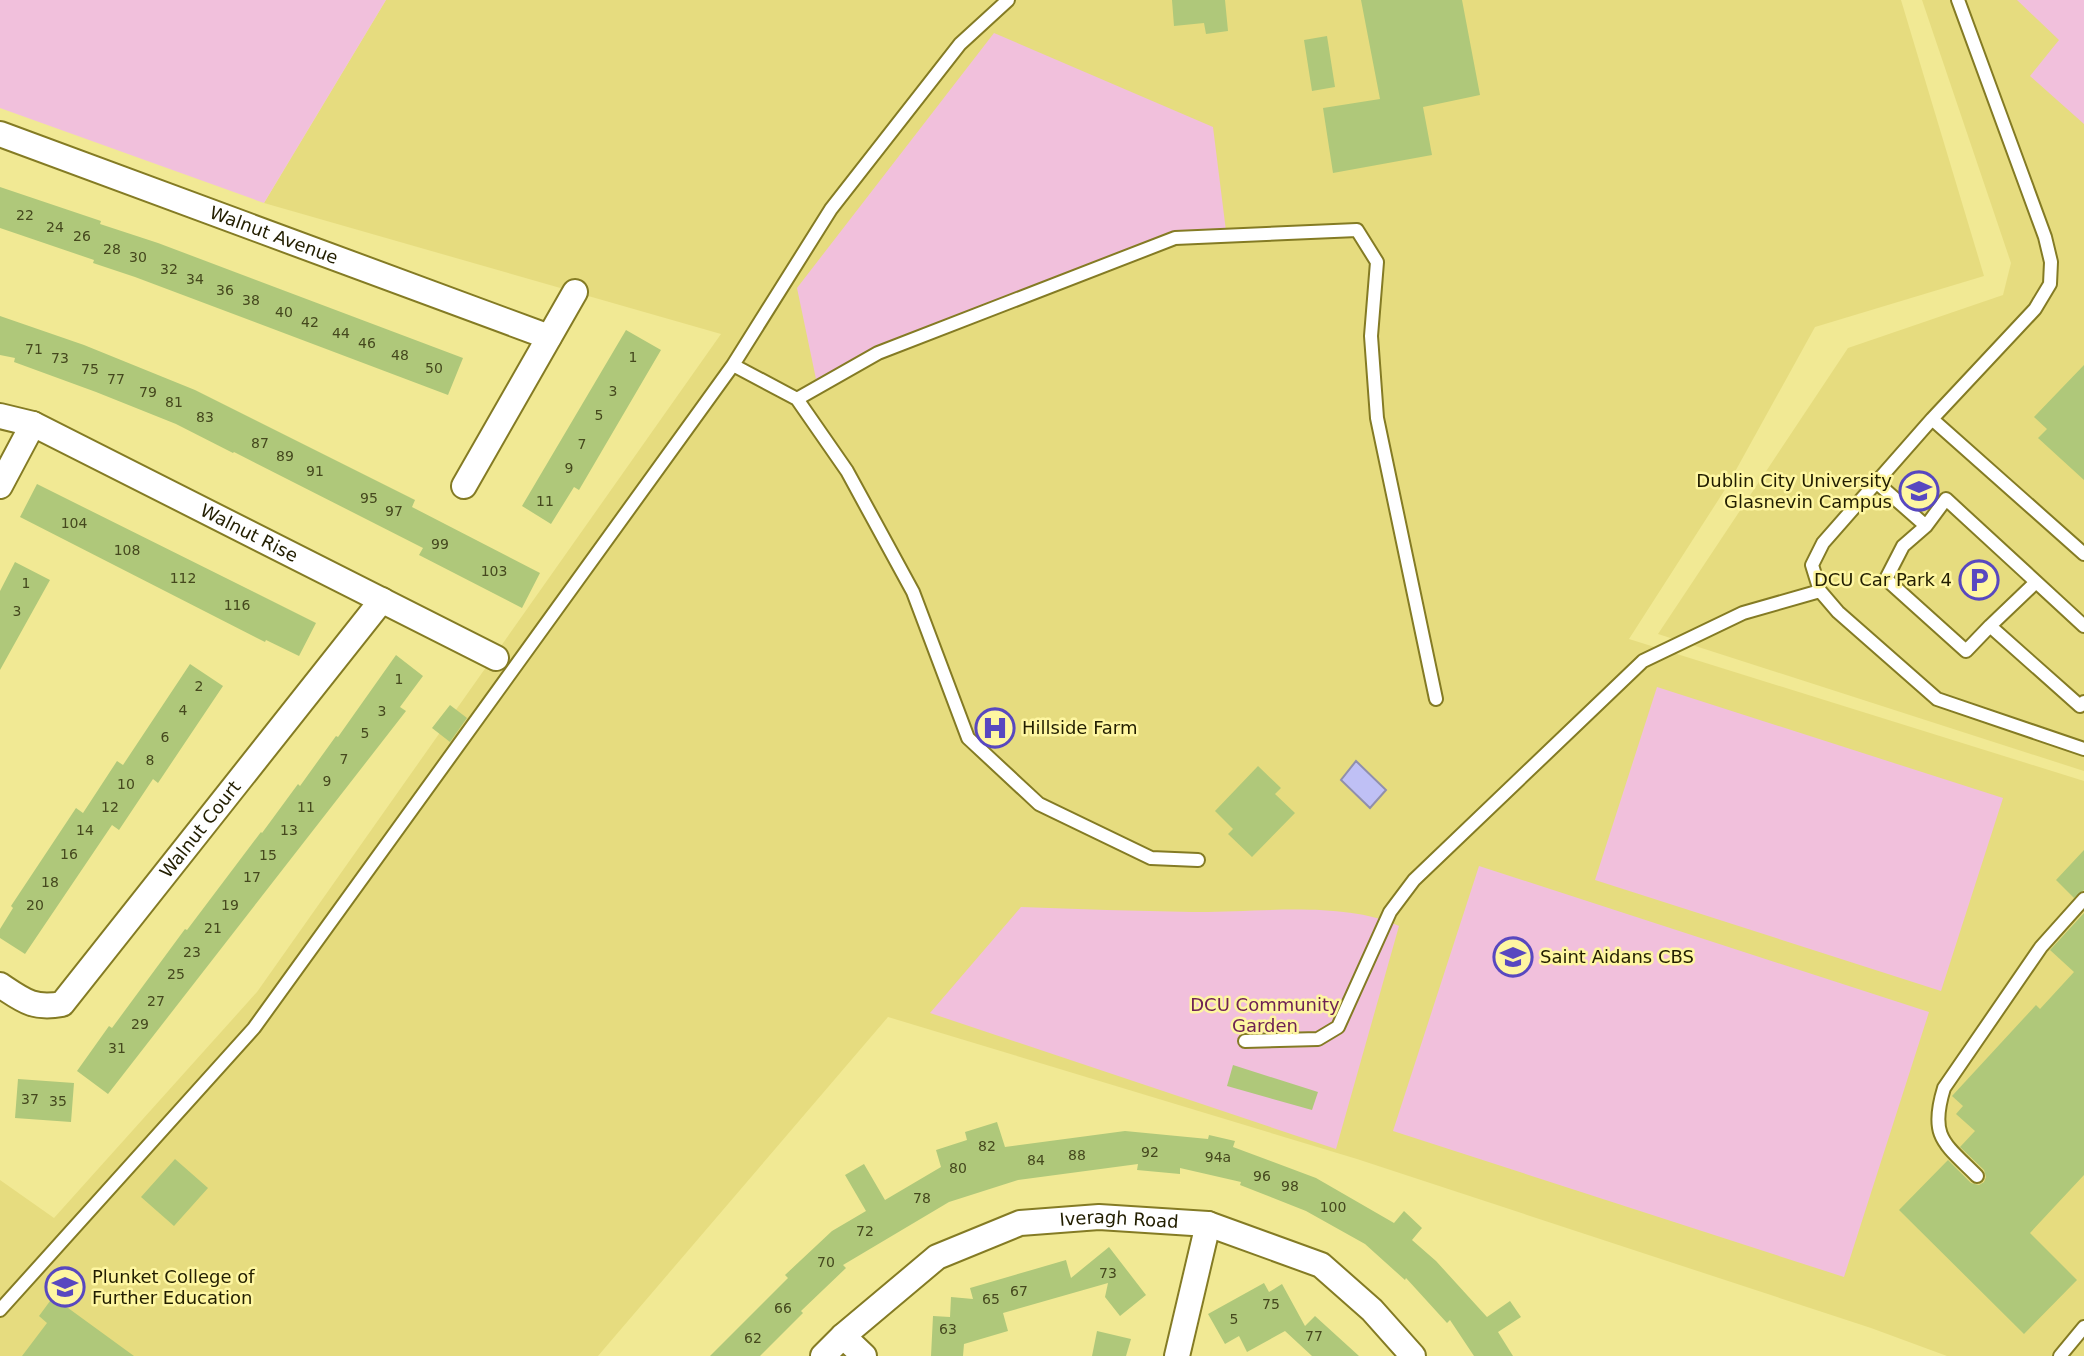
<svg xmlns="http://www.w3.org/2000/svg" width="2084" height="1356" font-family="'DejaVu Sans',sans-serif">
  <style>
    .built { fill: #e6dc7f }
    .green { fill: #f1c0dc }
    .water { fill: #bfc0f5; stroke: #908fac; stroke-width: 2 }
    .building { fill: #afc87a }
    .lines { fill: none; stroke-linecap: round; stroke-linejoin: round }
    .lane-casing { stroke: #847b24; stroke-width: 16 }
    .street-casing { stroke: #847b24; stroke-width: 28 }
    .lane { stroke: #fff; stroke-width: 12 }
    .street { stroke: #fff; stroke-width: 24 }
    .labels { text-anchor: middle; stroke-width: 5; stroke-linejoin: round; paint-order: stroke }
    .number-label { font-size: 14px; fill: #45481e }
    .street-label { font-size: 18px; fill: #221e00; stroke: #fef6a1 }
    .poi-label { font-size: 18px; fill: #221e00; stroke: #fef6a1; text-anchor: start }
    .park-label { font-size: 18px; fill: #6e2254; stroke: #fef6a1 }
  </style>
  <rect width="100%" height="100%" fill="#f1e994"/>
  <path class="built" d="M386,0H1901L1984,276L1815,327L1726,488L1629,639L2084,781V1356H1947L1871,1328L1357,1159L888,1017L598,1356H0V1180L54,1218L257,992L721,334L264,203Z
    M1922,0H2084V771L1658,634L1848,348L2003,295L2011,263Z"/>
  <path class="green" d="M0,0H386L264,203L0,108Z
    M2017,0H2084V124L2030,76L2059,40Z
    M994,33L1213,127L1226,231L1171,240L816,379L797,288Z
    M1657,687L2003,798L1941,991L1595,880Z
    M1479,866L1929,1012L1844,1277L1393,1131Z
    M1021,907C1078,909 1135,911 1192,912C1255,913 1341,900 1399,926L1336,1149L930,1013Z"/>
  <path class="water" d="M1356,761L1386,790L1370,808L1341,780Z"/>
  <path class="building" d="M1172,0H1225L1228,31L1206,34L1204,23L1174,26Z
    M1361,0H1462L1480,95L1423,107L1432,155L1333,173L1323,108L1380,99Z
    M1327,36L1335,87L1312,91L1304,40Z
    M0,187L101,221L100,224L158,243L463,358L448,395L135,277L93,263L94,260L0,228Z
    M0,316L84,345L195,390L415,500L412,507L540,573L522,608L419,555L423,548L234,452L233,453L176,424L96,392L14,362L15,358L0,355Z
    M626,330L661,350L579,490L574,487L551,524L522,506Z
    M2084,365V480L2038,438L2047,429L2034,417Z
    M37,484L316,623L299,656L266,640L265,642L20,517Z
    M15,562L50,580L0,670V591Z
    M396,655L423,676L400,707L406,711L108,1094L77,1071L109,1026L112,1028L185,929L187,930L261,832L262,833L298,784L300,786L336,736L338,737Z
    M190,664L223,686L158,783L153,779L119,830L112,825L25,954L0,938V929L13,908L11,906L76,808L83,813L117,761L123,765Z
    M450,705L467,718L450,742L432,728Z
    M1258,766L1281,788L1275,794L1295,813L1252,857L1228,834L1233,829L1215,811Z
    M2084,850V890L2074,898L2056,880Z
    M2084,913V1175L2030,1233L2077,1280L2024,1334L1899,1210L1948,1160L1971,1183L1979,1185L1984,1182L1986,1177L1984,1170L1960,1147L1975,1131L1956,1114L1963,1106L1952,1096L2036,1005L2040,1009L2074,972L2050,950Z
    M1233,1065L1318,1092L1312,1110L1227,1086Z
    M18,1079L74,1083L71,1122L15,1118Z
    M997,1122L1005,1147L1125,1131L1208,1139L1209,1135L1235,1141L1233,1147L1316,1178L1394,1223L1404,1211L1422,1228L1412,1240L1436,1261L1487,1317L1510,1301L1521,1317L1498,1332L1513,1356H1474L1450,1320L1447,1323L1406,1278L1405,1280L1365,1244L1306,1211L1240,1185L1241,1182L1180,1168V1174L1137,1170L1138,1164L1018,1180L949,1202L843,1265L846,1268L801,1311L803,1313L760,1356H710L788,1278L785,1275L832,1231L866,1211L845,1175L864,1164L885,1200L941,1167L936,1150L967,1140L965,1132Z
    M175,1159L208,1188L174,1226L141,1197Z
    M1109,1247L1146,1295L1120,1316L1105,1297L1108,1283L1003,1313L1008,1331L964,1344L963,1356H931L933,1316L950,1317L951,1297L973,1299L970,1288L1066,1260L1071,1278Z
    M1264,1283L1269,1292L1282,1284L1305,1326L1315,1316L1359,1356H1312L1285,1331L1247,1352L1239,1336L1225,1344L1208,1314Z
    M53,1297L134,1356H22L47,1323L39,1316Z
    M1097,1331L1131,1339L1126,1356H1092Z"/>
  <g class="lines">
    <g class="lane-casing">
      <path id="lane" d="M1958,0L2045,237L2051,262L2050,284L2035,309L1932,419L1823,543L1812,565L1820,591L1838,612L1937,699L2084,749
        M733,365L831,209L960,44L1008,0
        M797,399L847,471L913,592L968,738L1039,804L1151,858L1198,860
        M1932,419L2084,554
        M1876,482L1926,526
        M1990,626L2036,582
        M2084,626L1946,499L1926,526L1903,546L1886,579L1966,651L1990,626L2080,706L2084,702
        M1245,1041L1318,1039L1338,1027L1390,912L1414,880L1643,661L1743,613L1820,591
        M1977,1176C1944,1143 1929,1137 1944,1088L2041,947L2084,899
        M0,1310L254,1028L733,365L797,399L878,353L1175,238L1357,230L1377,262L1371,336L1377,418L1436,699
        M2060,1356L2084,1327"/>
    </g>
    <g class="street-casing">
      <g id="street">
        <path id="s1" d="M0,134L549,337"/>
        <path id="s2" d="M0,416L33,424L496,658"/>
        <path d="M0,486L33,424"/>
        <path d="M464,486L575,292"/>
        <path id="s3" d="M0,985C24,1001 33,1009 62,1004L382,600"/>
        <path d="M843,1336L864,1356"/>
        <path id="s4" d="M823,1356L843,1336L937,1257L1020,1223L1099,1217L1208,1224L1321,1265L1372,1310L1413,1356"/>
        <path d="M1177,1356L1208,1224"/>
      </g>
    </g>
    <use href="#lane" class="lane"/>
    <use href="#street" class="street"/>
  </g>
  <defs>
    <g id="university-ring" transform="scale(2.0125)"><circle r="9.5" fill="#fef6a1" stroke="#5848c0" stroke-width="1.5"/><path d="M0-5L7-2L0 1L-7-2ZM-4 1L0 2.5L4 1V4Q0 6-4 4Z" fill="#5848c0"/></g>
    <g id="parking-ring" transform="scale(2.0125)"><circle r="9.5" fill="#fef6a1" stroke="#5848c0" stroke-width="1.5"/><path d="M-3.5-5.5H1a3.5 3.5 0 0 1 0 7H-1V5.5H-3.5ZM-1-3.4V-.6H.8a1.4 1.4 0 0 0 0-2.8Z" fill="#5848c0"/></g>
    <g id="hospital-ring" transform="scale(2.0125)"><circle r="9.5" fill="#fef6a1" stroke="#5848c0" stroke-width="1.5"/><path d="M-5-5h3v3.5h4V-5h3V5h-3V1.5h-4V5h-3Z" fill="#5848c0"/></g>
    <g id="school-ring" transform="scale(2.0125)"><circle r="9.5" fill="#fef6a1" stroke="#5848c0" stroke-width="1.5"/><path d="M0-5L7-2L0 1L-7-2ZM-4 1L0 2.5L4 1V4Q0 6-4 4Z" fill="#5848c0"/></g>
  </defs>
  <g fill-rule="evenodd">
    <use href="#university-ring" x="1919" y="491"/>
    <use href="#parking-ring" x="1979" y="580"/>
    <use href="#hospital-ring" x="995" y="728"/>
    <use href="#school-ring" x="1513" y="957"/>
    <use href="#university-ring" x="65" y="1287"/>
  </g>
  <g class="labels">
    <g class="number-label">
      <text x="25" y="220">22</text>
      <text x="55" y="232">24</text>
      <text x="82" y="241">26</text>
      <text x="112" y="254">28</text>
      <text x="138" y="262">30</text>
      <text x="169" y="274">32</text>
      <text x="195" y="284">34</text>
      <text x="225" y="295">36</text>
      <text x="251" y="305">38</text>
      <text x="284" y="317">40</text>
      <text x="310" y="327">42</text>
      <text x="341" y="338">44</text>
      <text x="367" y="348">46</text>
      <text x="34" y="354">71</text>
      <text x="400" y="360">48</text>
      <text x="633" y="362">1</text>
      <text x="60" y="363">73</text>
      <text x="434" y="373">50</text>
      <text x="90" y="374">75</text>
      <text x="116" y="384">77</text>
      <text x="613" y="396">3</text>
      <text x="148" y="397">79</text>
      <text x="174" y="407">81</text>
      <text x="599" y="420">5</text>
      <text x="205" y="422">83</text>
      <text x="260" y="448">87</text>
      <text x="582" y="449">7</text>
      <text x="285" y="461">89</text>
      <text x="569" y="473">9</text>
      <text x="315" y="476">91</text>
      <text x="369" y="503">95</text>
      <text x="545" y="506">11</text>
      <text x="394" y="516">97</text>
      <text x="74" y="528">104</text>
      <text x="440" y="549">99</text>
      <text x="127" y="555">108</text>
      <text x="494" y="576">103</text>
      <text x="183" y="583">112</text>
      <text x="26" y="588">1</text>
      <text x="237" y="610">116</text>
      <text x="17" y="616">3</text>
      <text x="399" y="684">1</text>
      <text x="199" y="691">2</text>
      <text x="183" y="715">4</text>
      <text x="382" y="716">3</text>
      <text x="365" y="738">5</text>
      <text x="165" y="742">6</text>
      <text x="344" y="764">7</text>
      <text x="150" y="765">8</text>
      <text x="327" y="786">9</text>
      <text x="126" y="789">10</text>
      <text x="110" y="812">12</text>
      <text x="306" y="812">11</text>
      <text x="85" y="835">14</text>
      <text x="289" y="835">13</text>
      <text x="69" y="859">16</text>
      <text x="268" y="860">15</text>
      <text x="252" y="882">17</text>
      <text x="50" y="887">18</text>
      <text x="35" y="910">20</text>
      <text x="230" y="910">19</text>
      <text x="213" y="933">21</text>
      <text x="192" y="957">23</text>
      <text x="176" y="979">25</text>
      <text x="156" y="1006">27</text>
      <text x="140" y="1029">29</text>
      <text x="117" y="1053">31</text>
      <text x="30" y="1104">37</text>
      <text x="58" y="1106">35</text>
      <text x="987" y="1151">82</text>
      <text x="1150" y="1157">92</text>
      <text x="1077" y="1160">88</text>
      <text x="1218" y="1162">94a</text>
      <text x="1036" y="1165">84</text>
      <text x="958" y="1173">80</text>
      <text x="1262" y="1181">96</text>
      <text x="1290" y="1191">98</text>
      <text x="922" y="1203">78</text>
      <text x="1333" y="1212">100</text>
      <text x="865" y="1236">72</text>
      <text x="826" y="1267">70</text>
      <text x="1108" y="1278">73</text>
      <text x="1019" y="1296">67</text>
      <text x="991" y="1304">65</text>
      <text x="1271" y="1309">75</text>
      <text x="783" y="1313">66</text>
      <text x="1234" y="1324">5</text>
      <text x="948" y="1334">63</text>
      <text x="1314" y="1341">77</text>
      <text x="753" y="1343">62</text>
    </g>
    <g class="street-label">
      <text dy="6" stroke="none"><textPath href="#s1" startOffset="292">Walnut Avenue</textPath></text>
      <text dy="6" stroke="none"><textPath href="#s2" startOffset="276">Walnut Rise</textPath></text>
      <text dy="6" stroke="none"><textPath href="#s3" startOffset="290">Walnut Court</textPath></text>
      <text dy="6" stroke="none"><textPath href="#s4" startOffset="340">Iveragh Road</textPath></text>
    </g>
    <g class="poi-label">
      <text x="1892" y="487" text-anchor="end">Dublin City University<tspan x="1892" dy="21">Glasnevin Campus</tspan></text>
      <text x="1952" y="586" text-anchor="end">DCU Car Park 4</text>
      <text x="1022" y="734">Hillside Farm</text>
      <text x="1540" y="963">Saint Aidans CBS</text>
      <text x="92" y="1283">Plunket College of<tspan x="92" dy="21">Further Education</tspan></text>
    </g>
    <g class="park-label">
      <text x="1265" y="1011">DCU Community<tspan x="1265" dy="21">Garden</tspan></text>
    </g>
  </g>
</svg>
